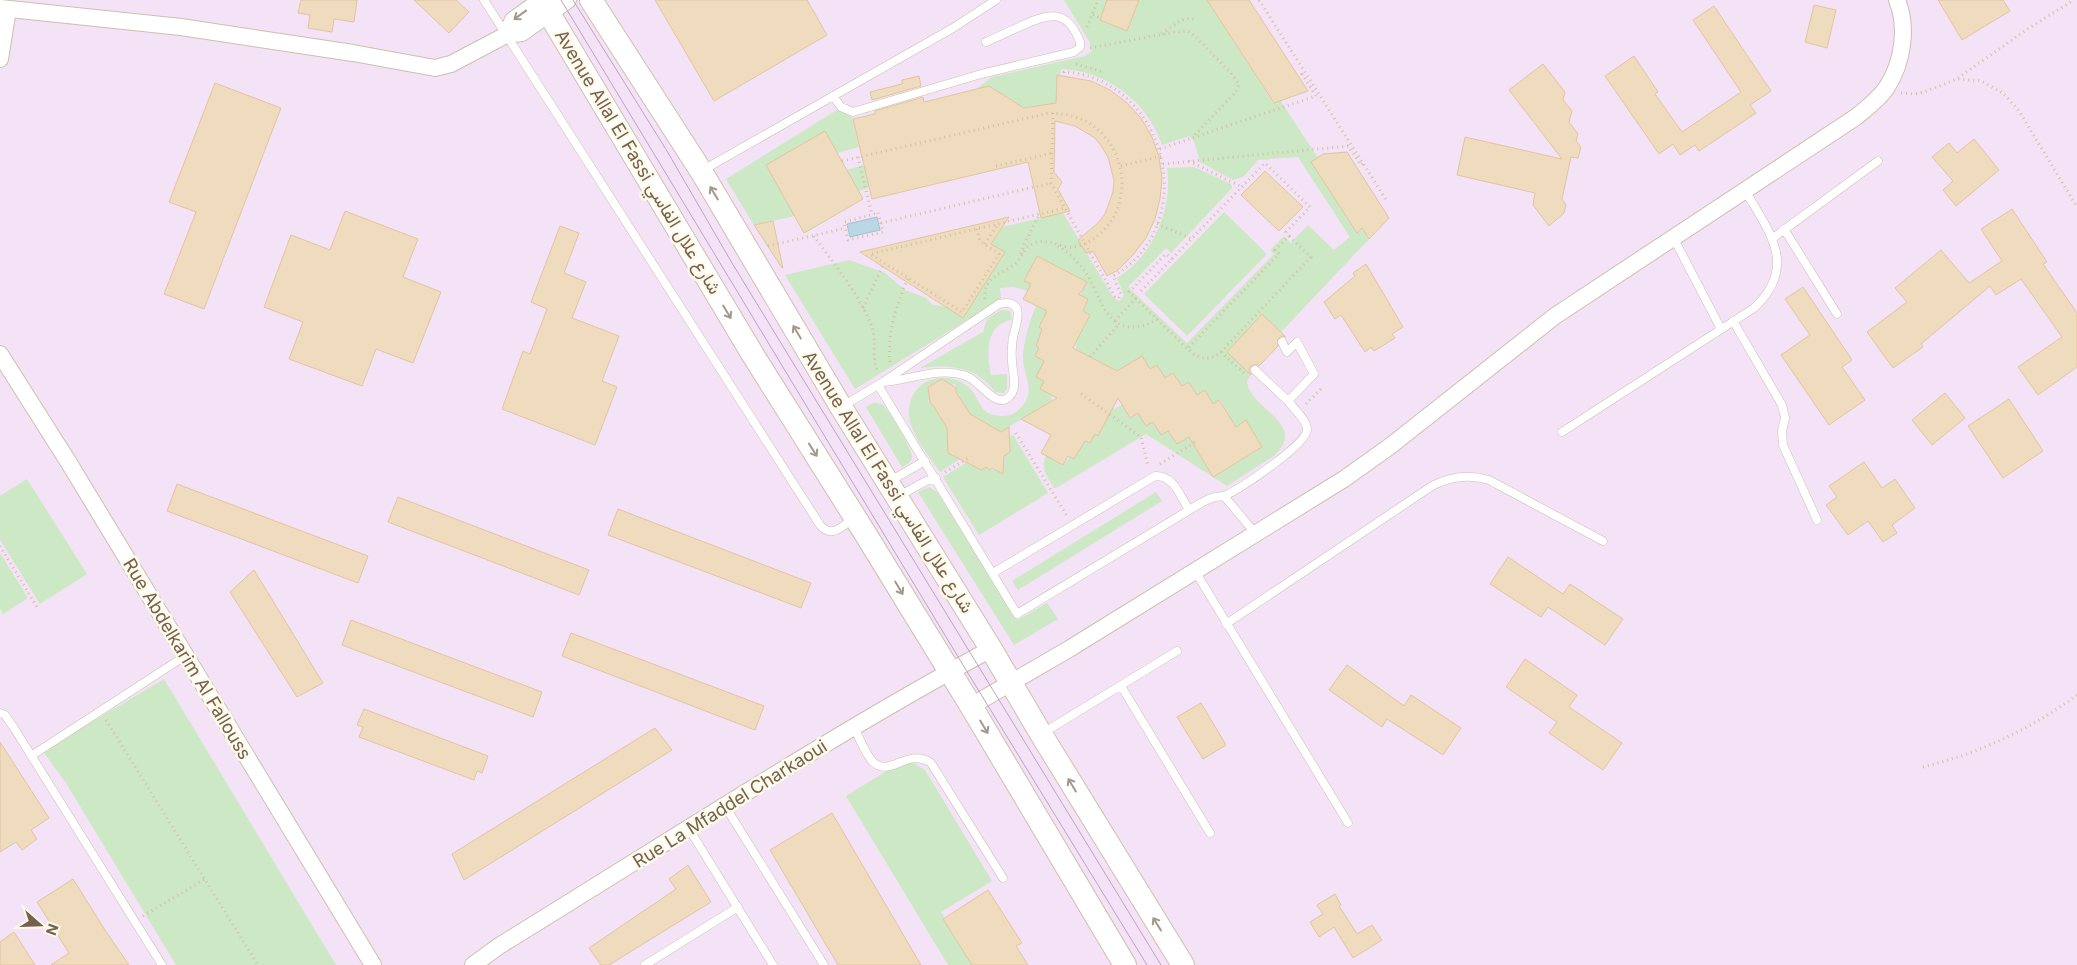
<svg xmlns="http://www.w3.org/2000/svg" width="2077" height="965" font-family="Inter,Vazirmatn,sans-serif">
  <style>
    .education { fill: #f4e2f7 }
    .green { fill: #cce8c5 }
    .water { fill: #bbd6e4; stroke: #a2c3d5 }
    .building { fill: #efdbbe; stroke: #e1c5a0 }
    .lines { fill: none; stroke-linecap: round; stroke-linejoin: round }
    .lane-casing { stroke: #ccc0ac; stroke-width: 9 }
    .street-casing { stroke: #ccc0ac; stroke-width: 18 }
    .secondary-casing { stroke: #cfc1aa; stroke-width: 24 }
    .path { stroke: #d4bfa2; stroke-width: 3; stroke-dasharray: 1 4; stroke-linecap: butt }
    .lane { stroke: #fff; stroke-width: 8 }
    .street { stroke: #fff; stroke-width: 16 }
    .secondary { stroke: #fff; stroke-width: 22 }
    .tram { stroke: #bba4c4; stroke-width: 1 }
    .oneway { stroke: #a4988b }
    .labels { text-anchor: middle; stroke-width: 5; stroke-linejoin: round; paint-order: stroke }
    .street-label { font-size: 18px; fill: #73614c; stroke: #fefaeb }
  </style>
  <rect width="100%" height="100%" fill="#fbf7e5"/>
  <path class="education" d="M0,0H2077V965H0Z"/>
  <path class="green" d="M1064,0H1215L1211,5L1273,103L1280,100L1318,158L1312,162L1356,232L1362,228L1369,239L1281,332L1262,315L1227,352L1251,375L1247,381C1249,409 1308,423 1275,455L1227,486L1146,434L1056,488H1054C1047,476 1040,469 1046,456L1064,465C1070,453 1080,452 1085,441L1090,443L1095,434L1098,436L1103,427L1106,396L1114,409L1122,405L1130,418L1138,413L1146,426L1153,422L1161,435L1168,431L1177,444L1193,434L1197,451L1213,477L1262,447L1246,420L1236,427L1220,400L1213,404L1197,395L1189,382L1182,386L1173,373L1165,378L1157,365L1150,369L1142,356L1117,371L1076,349L1075,326L1083,330L1090,315L1083,311L1088,299L1080,295L1087,282L1038,256L1025,281L1031,284L1027,291L1013,287L1000,288L1001,299L855,389L785,275L849,260L885,273L905,290L926,298L933,305L947,307L963,318L1004,253L991,244L1002,227L1063,213L1114,299L1120,301L1124,295L1117,278C1153,256 1173,209 1167,168L1194,167L1231,184L1232,188L1171,253L1166,248L1128,287L1187,343L1274,254L1270,250L1284,236L1291,243L1308,225L1334,250L1350,237L1298,157L1258,160L1243,177L1233,180L1200,162L1194,141L1189,136L1162,145C1147,101 1107,71 1061,69L1060,75H1057L1056,104L1024,108L975,90L992,77L1085,56L1092,51L1089,41Z
    M837,110L852,117L859,147L837,153L825,132L766,165L795,216L754,225L726,179Z
    M864,165L869,188L858,191L846,170Z
    M1224,212L1267,254L1187,336L1144,294Z
    M1036,306L1049,312L1039,327L1042,329L1038,337L1040,338C1039,348 1043,353 1044,361C1047,379 1043,383 1053,400L992,437L964,411L966,409L956,392L955,384L952,385L942,379L928,387L929,400L927,401L933,405L944,423L947,421L948,449L963,457L940,472C926,451 900,424 912,397C922,376 949,372 967,386C982,397 976,415 1001,416C1006,416 1012,415 1016,412C1041,393 1021,376 1023,353C1025,337 1030,320 1036,306Z
    M1001,310L1010,311L1012,319C1008,321 1001,323 998,326C985,337 988,361 991,375L1007,374V389L1004,393L995,392C977,366 949,364 920,368L983,332L987,319Z
    M873,403C877,403 880,403 884,406C890,412 912,448 912,456C912,462 908,464 902,467L866,407Z
    M1013,435L1048,493L979,535L943,477L966,463L981,470L985,467L1003,473L1004,456L1010,452V437Z
    M27,479L87,574L40,604L0,540V496Z
    M929,487L937,492L1017,620L1047,603L1058,619L1014,645L918,492Z
    M1156,492L1162,501L1018,590L1012,581Z
    M0,553L28,598L3,614L0,609Z
    M164,679L336,965H176L66,783L44,753L73,733Z
    M903,761H910L925,770L992,881L941,912L973,965H948L846,796Z"/>
  <path class="water" d="M877,217L880,230L850,237L847,224Z"/>
  <path class="building" d="M301,0H357L354,22L334,19L332,32L308,28L310,15L298,13Z
    M414,0H456L469,12L449,33Z
    M655,0H807L827,35L714,101Z
    M1107,0H1139L1127,31L1100,20Z
    M1207,0H1249L1308,91L1274,103Z
    M1938,0H2003L2010,11L1962,40Z
    M1814,5L1836,10L1827,48L1805,42Z
    M1714,6L1771,91L1750,105L1756,113L1699,151L1695,145L1680,155L1673,144L1659,154L1605,76L1634,56L1658,92L1655,94L1682,132L1741,92L1693,20Z
    M1543,64L1565,92L1563,100L1572,111L1569,122L1578,134L1576,141L1581,147L1578,158L1571,157L1562,199L1566,205L1564,213L1549,226L1533,205L1535,193L1457,175L1465,137L1562,159L1509,90Z
    M1057,75L1091,81L1110,90L1127,103L1141,118L1152,137L1159,157L1162,178L1160,199L1155,219L1146,238L1133,255L1118,270L1107,276L1093,251L1086,253L1078,240L1098,223L1105,214L1113,192L1114,180L1108,157L1102,147L1095,138L1075,126L1055,121L1054,172L1062,182L1058,189L1070,211L1041,218L1028,162L872,199L853,119L875,114V111L923,97L924,102L989,86L1024,108L1056,103Z
    M919,76L921,86L872,100L870,92L902,84V80Z
    M215,83L281,108L204,309L164,294L196,212L169,202Z
    M825,131L863,199L804,233L766,165Z
    M1974,139L1999,170L1956,206L1943,190L1953,181L1932,157L1949,143L1957,153Z
    M1347,152L1389,218L1369,239L1362,228L1357,233L1311,162L1323,154Z
    M1265,171L1303,207L1279,231L1241,195Z
    M2012,209L2047,262L2043,264L2077,313V367L2038,395L2018,367L2062,337L2021,279L1996,295L1990,286L1921,344L1923,347L1893,368L1867,332L1907,302L1895,288L1941,250L1969,283L2002,261L1981,229Z
    M345,211L418,239L403,277L441,292L413,363L376,349L362,386L289,359L303,322L264,307L291,235L330,250Z
    M1009,217L991,244L1005,252L963,318L860,252Z
    M773,221L783,268H782L754,225Z
    M560,226L579,233L564,273L586,282L572,318L619,336L602,381L617,387L595,445L502,409L523,351L530,354L547,309L531,302Z
    M1037,256L1087,282L1082,291L1078,294L1088,299L1083,311L1090,315L1073,348L1117,371L1142,356L1150,369L1157,365L1165,378L1173,373L1182,386L1189,382L1197,395L1205,390L1213,404L1219,400L1236,427L1246,420L1262,447L1213,477L1189,437L1177,444L1168,431L1161,435L1153,422L1146,426L1138,413L1130,418L1118,398L1098,436L1095,434L1090,443L1085,441L1074,459L1068,456L1063,465L1041,453L1051,435L1021,419L1057,398L1040,389L1044,381L1036,377L1044,361L1035,356L1039,348L1036,346L1042,329L1039,327L1047,311L1023,299L1031,284L1024,281Z
    M1366,264L1403,327L1392,334L1395,338L1374,351L1371,347L1365,352L1341,315L1335,319L1324,302L1355,276L1353,273Z
    M1803,287L1852,360L1842,367L1865,400L1829,425L1781,355L1810,335L1785,299Z
    M1262,314L1286,337L1282,336L1278,339V346L1259,366L1256,364L1251,366L1249,369L1251,375L1227,352Z
    M942,379L956,388V392L970,414L1001,432L1009,427L1010,452L1004,456L1003,474L992,468L990,470L986,467L981,470L948,453L947,428L933,405L930,403L928,387Z
    M1945,393L1965,418L1932,445L1912,420Z
    M2009,399L2043,451L2003,478L1968,426Z
    M1864,462L1882,488L1895,479L1915,508L1892,525L1897,533L1883,542L1868,521L1848,535L1826,505L1837,497L1829,486Z
    M177,484L368,556L358,583L167,511Z
    M398,497L589,570L579,595L388,522Z
    M618,509L811,583L801,608L608,535Z
    M1508,557L1563,594L1570,584L1623,619L1605,645L1548,607L1541,617L1490,584Z
    M254,570L323,683L297,697L230,592Z
    M351,620L542,692L533,717L342,645Z
    M571,633L764,706L755,730L562,656Z
    M1525,659L1577,695L1569,707L1622,743L1603,770L1549,733L1557,722L1506,687Z
    M1347,665L1404,706L1411,695L1461,728L1443,755L1387,719L1382,727L1329,690Z
    M1201,703L1226,745L1203,759L1177,717Z
    M364,709L488,756L482,773L477,771L474,780L359,737L363,727L357,725Z
    M655,728L672,750L464,880L452,854Z
    M0,742L49,818L31,830L37,839L22,850L16,842L0,852Z
    M832,813L921,965H838L770,850Z
    M688,865L711,902L609,965H601L589,948L676,889L669,879Z
    M73,879L105,930L129,965H51L69,953L37,902Z
    M988,890L1022,943L1016,946L1028,965H972L943,919Z
    M1335,894L1341,905L1339,906L1357,934L1372,925L1382,940L1353,958L1334,927L1319,937L1310,922L1323,914L1317,905Z
    M14,932L35,965H0V942Z"/>
  <g class="lines">
    <g class="lane-casing">
      <path id="lane" d="M484,0L820,525C832,539 843,526 853,518
        M833,96L841,107L853,112L981,74L1074,52L1080,47V42C1067,8 1049,13 1021,26C1010,31 998,37 986,42
        M703,170L953,28L996,0
        M1784,229L1837,314
        M1773,238L1878,161
        M1674,239L1721,329
        M1733,321L1782,405L1785,418L1782,431L1783,445L1817,520
        M1255,370L1288,401L1314,374L1297,342L1287,352L1282,342
        M878,385L1017,614L1201,503C1205,501 1210,498 1215,497C1219,496 1223,497 1226,495C1241,488 1306,445 1307,430C1307,420 1294,409 1288,401
        M843,406L883,382L999,304C1026,298 1017,323 1013,337C1012,345 1011,353 1012,360C1012,373 1020,391 1006,399C994,406 979,380 966,376C938,366 911,380 883,382
        M1562,432L1754,308C1798,267 1770,233 1746,192
        M890,481L925,461
        M899,496L926,481L936,478
        M1224,496L1255,533
        M1195,571L1348,823
        M993,573L1155,476C1174,475 1180,496 1189,510
        M1226,624L1432,486C1451,476 1469,474 1489,480L1603,541
        M1121,686L1210,833
        M0,713L5,715L14,728L162,965
        M854,728C860,738 865,754 873,762C891,778 907,747 931,763L1003,878
        M1043,733L1177,651
        M31,756L185,656
        M725,806L824,965
        M689,829L773,965
        M645,965L738,907"/>
    </g>
    <g class="street-casing">
      <path id="street" d="M0,8L181,27L353,53L435,68L451,64L506,35L522,33L568,0
        M506,35L513,20L541,0
        M0,59L8,9
        M0,354L69,463L373,965
        M971,706L1069,649L1344,479L1389,447L1555,316L1856,117C1867,108 1879,99 1887,87C1903,62 1908,27 1897,0
        M473,965L499,946C662,846 823,740 991,649"/>
    </g>
    <g class="secondary-casing">
      <path id="secondary" d="M541,0L753,355L863,530L971,706L1125,965
        M591,0L701,171L841,407L991,649L1041,734L1183,965"/>
    </g>
    <path class="path" d="M1259,0L1387,201
      M1093,15L1100,18
      M1087,27L1098,0
      M1162,34C1172,27 1184,14 1196,20
      M1090,48L1175,32L1188,31L1195,36L1231,73L1239,84L1235,93L1193,137
      M1076,64L1103,72
      M1958,78L2026,30L2074,0
      M1901,93L1915,94L1924,92L1957,79L1981,81L2003,93L2019,111L2077,207
      M1053,113L1051,183L1115,297L1119,298L1121,294L1113,276C1203,225 1167,78 1064,72V75
      M1160,149L1316,96L1302,74L1305,72
      M858,157L872,215
      M842,161L1049,113C1065,114 1080,116 1093,126C1135,156 1132,227 1079,246C1063,252 1048,235 1032,244C1024,248 1023,256 1017,262C1004,275 983,274 985,299
      M1189,161L1242,187
      M1163,164L1348,146L1361,165L1363,163
      M996,166L1052,153
      M1121,166L1162,156
      M878,213L883,232L848,240L844,222Z
      M881,223L1051,183
      M1157,224L1192,239
      M977,229L980,241L999,254L962,312L870,254C935,239 1000,223 1066,208
      M814,236C833,263 860,295 872,327C877,342 871,358 878,372
      M985,244L998,224
      M768,246L846,228
      M1058,246C1069,253 1079,262 1086,273C1099,293 1105,329 1135,327C1143,326 1150,324 1157,319
      M1021,254L1024,245L1039,215
      M1172,259L1166,254L1129,292L1192,353C1202,360 1212,360 1221,352L1311,257L1289,236
      M1141,291L1265,163L1310,207L1286,232L1289,236L1275,250L1279,254L1187,349
      M863,308L884,263
      M1115,321L1136,298
      M1221,352L1244,373
      M1090,357L1119,324
      M890,362C887,332 896,306 908,278
      M1081,394L1141,437L1148,466
      M1306,404L1323,387
      M1016,433L1067,516
      M1160,464L1197,441
      M945,472L970,457
      M0,546L37,607
      M106,720L258,965
      M1923,767C1980,753 2029,730 2077,695
      M143,916L205,879"/>
    <use href="#lane" class="lane"/>
    <use href="#street" class="street"/>
    <use href="#secondary" class="secondary"/>
    <path class="tram" d="M561,0L963,665L1147,965
      M573,0L667,151L732,263L1161,965"/>
  </g>
  <defs><path id="oneway-shaft" d="M-6 0H5M1.5-3L5.5 0L1.5 3" fill="none" stroke-width="1.6" stroke-linecap="round" stroke-linejoin="round" transform="scale(1.25)"/></defs>
  <g class="oneway">
    <use href="#oneway-shaft" transform="translate(520 15) rotate(144)"/>
    <use href="#oneway-shaft" transform="translate(714 193) rotate(-121)"/>
    <use href="#oneway-shaft" transform="translate(727 312) rotate(59)"/>
    <use href="#oneway-shaft" transform="translate(797 332) rotate(-121)"/>
    <use href="#oneway-shaft" transform="translate(813 450) rotate(58)"/>
    <use href="#oneway-shaft" transform="translate(899 588) rotate(59)"/>
    <use href="#oneway-shaft" transform="translate(984 727) rotate(59)"/>
    <use href="#oneway-shaft" transform="translate(1072 785) rotate(-121)"/>
    <use href="#oneway-shaft" transform="translate(1157 924) rotate(-122)"/>
  </g>
  <g class="labels">
    <g class="street-label">
      <text transform="translate(638 162) rotate(59)" y="6">Avenue Allal El Fassi شارع علال الفاسي</text>
      <text transform="translate(888 482) rotate(58)" y="6">Avenue Allal El Fassi شارع علال الفاسي</text>
      <text transform="translate(187 659) rotate(59)" y="6">Rue Abdelkarim Al Fallouss</text>
      <text transform="translate(730 804) rotate(-32)" y="6">Rue La Mfaddel Charkaoui</text>
    </g>
  </g>
  <g transform="translate(40 925) rotate(110)" stroke="#fefaeb" stroke-width="4" paint-order="stroke">
  <path d="M0-4L9 19L0 12L-9 19Z" fill="#73614c"/>
  <text y="-8" font-size="14" font-weight="bold" text-anchor="middle" fill="#73614c">N</text>
  </g>
</svg>
